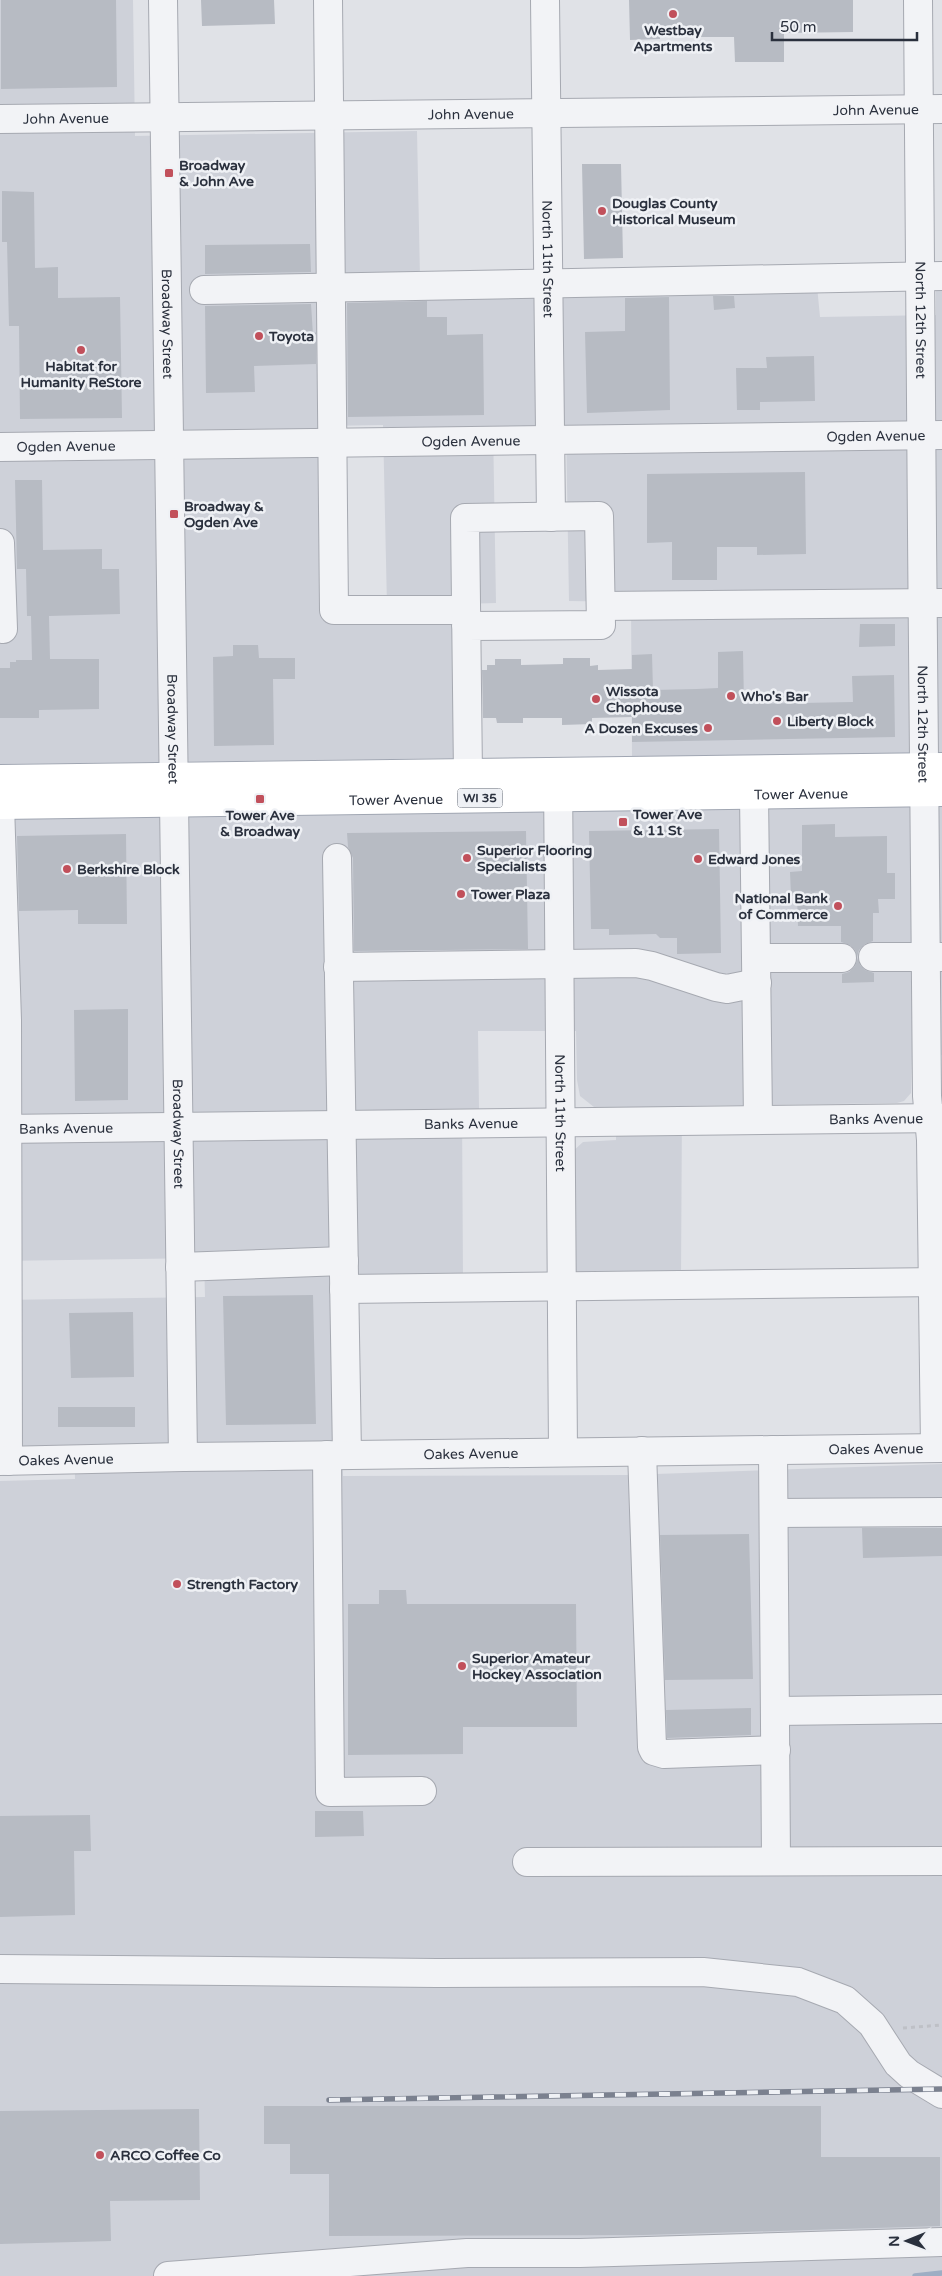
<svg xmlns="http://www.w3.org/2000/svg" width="942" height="2276" font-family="'Varela Round',sans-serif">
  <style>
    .built { fill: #ced1d9; fill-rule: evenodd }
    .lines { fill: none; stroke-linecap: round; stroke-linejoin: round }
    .stream { stroke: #9eaec4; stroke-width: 5.5 }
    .building { fill: #b7bbc3 }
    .minor-casing { stroke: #a6a9b1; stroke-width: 30 }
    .major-casing { stroke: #a0a6b2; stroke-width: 30 }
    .path { stroke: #bec0c6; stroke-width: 3; stroke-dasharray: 4 4; stroke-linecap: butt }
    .minor { stroke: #f2f3f6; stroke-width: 28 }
    .major { stroke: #fff; stroke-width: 28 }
    .rail-casing { stroke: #7b818f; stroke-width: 5.5 }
    .rail { stroke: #eff1f5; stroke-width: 4; stroke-dasharray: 11; stroke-linecap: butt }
    .poi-dot { fill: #c1505b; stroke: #eff1f5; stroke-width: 2 }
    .labels { text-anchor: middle; stroke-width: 5; stroke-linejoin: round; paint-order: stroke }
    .shield { fill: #eff1f5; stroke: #656a74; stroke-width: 1 }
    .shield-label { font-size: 12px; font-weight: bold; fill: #2a303d }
    .poi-label { font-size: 14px; font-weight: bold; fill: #2a303d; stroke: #eff1f5; text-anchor: start }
    .street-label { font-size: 14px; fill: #2a303d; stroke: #eff1f5 }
  </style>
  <rect width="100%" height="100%" fill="#e0e2e7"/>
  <path class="built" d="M0,0H133L135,136L417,131L420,278L817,286L820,317L936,315V287H942V753L632,758L631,602L569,601L566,426H493L496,603L463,604L465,758L0,764ZM383,425L387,606L327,619L325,426Z
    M942,806V1055L912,1056L911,1093L904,1101L897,1103L682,1106L681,1279L573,1278L572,1152L583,1142L616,1140V1109L594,1107L580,1096L577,1080L576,1031H478L479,1109H462L463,1279L339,1280L343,1476L627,1475L942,1464V2276H0V1481L75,1479L74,1446L0,1447V1300L205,1297L204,1258L0,1261V818Z"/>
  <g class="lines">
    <path class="stream" d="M915,2276L942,2273"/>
  </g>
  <path class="building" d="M1,0H116L117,87L1,89Z
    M201,0H274L275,24L202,26Z
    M629,0H853V32L784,33V62H735L734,37H689V28H660V39L630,40Z
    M582,164H621L623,258L584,259Z
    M2,191L34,192L35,268L58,267V298L120,297L122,418L20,419L19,326H9L7,242H2Z
    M310,244L311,272L205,274V245Z
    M713,296H734L735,308L714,310Z
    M669,297L670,410L587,413L585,332L625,331V298Z
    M427,301V317H447V335L483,334L484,415L348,417L347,303Z
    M311,304L313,335L316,332V364L254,366L255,392L206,393L205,306Z
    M814,356L815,401L760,402V410H737L736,368H767L766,357Z
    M805,472L806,554L757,555V547H717V580H672V542L647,543V474Z
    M15,480H42L43,550L102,549V569H119L120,614L49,616L50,659H99V709L39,710V718H0V668H10V662H16V660H32L31,616H27L26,569H17Z
    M860,624H895V646L859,647Z
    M233,645H258L259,658H295V679H273L274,745L214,746L213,657L233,656Z
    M743,651L744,704L853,702L852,676L894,675L895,737L632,742V717L592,718V724L562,725V718H523V723H497L496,718H483L482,670H487V665H495V659H521V665L563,664V658H590V666L598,665V670L632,669V655L652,654L653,690L697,689L718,688V652Z
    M835,824V837L887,836V873H895V899H878L879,913H873V941L865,944L859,950L857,957L855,950L850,945L841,942V926H798L797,896H791L790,872L802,871V825Z
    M719,829L721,953L677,954V938H660L656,934L609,935V929H591L589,831Z
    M526,831L528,949L354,951L353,858L348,847L347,833Z
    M126,834L127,924H78V910L19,911L17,836Z
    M858,958L860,965L865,970L874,973V982L842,983V974L849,972L855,966Z
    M128,1009V1100L75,1101L74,1010Z
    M313,1295L316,1424L226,1425L223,1296Z
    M133,1312L134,1377L71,1378L69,1313Z
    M58,1407H135V1427H58Z
    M862,1528H942V1556L863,1558Z
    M749,1534L753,1679L665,1680L660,1535Z
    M379,1590H406L407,1604H576L577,1727H463V1754L348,1755V1604H379Z
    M751,1708V1735L667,1738L666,1710Z
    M315,1811H363L364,1836L315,1837Z
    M90,1815L91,1851H74L75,1915L0,1917V1816Z
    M264,2106H821V2157H940V2226L644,2235L329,2236V2174H290V2144H264Z
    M199,2109L200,2200L110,2201L111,2241L0,2244V2111Z"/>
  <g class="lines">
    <g class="minor-casing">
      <g id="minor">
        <path id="s1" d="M163,0L183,1457"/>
        <path d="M328,0L334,610H454"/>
        <path id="s2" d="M545,0L551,517"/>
        <path id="s3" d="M918,0C923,365 921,731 927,1096L931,1140L935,1448"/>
        <path id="s4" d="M0,119L942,109"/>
        <path d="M204,290L942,276"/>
        <path id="s5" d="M0,447L942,435"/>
        <path d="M0,543L3,629"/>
        <path d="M601,606L942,603"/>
        <path d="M466,626L601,625L599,516L465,518C466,603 467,688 468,774"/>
        <path id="s6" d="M558,774L563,1452"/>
        <path d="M754,795L758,1120"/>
        <path d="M0,805L7,1020L8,1461"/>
        <path d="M337,858L347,1455"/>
        <path d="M873,957H942"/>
        <path d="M757,958H842"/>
        <path d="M338,967L636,963L652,966L716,987L727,989L757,983"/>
        <path id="s7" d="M0,1129L942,1118"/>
        <path d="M180,1267L344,1261"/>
        <path d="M344,1289L942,1282"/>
        <path d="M773,1450L776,1861"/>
        <path d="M642,1451L652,1747L654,1751L664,1754L776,1750"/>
        <path d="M327,1455L330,1792L422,1791"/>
        <path id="s8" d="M0,1461L183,1457L942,1448"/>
        <path d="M774,1513L942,1512"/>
        <path d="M775,1711L942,1709"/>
        <path d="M527,1862L942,1861"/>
        <path d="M0,1969L437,1973L703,1972L798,1982L845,2000L872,2024L898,2064L909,2074L942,2094"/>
        <path d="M168,2276L467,2253H580L942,2242"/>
      </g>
    </g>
    <g class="major-casing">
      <g id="major">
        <path d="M0,779L942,767"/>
        <path id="s9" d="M0,805L942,792"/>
      </g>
    </g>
    <path class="path" d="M903,2028L942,2025"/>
    <use href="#minor" class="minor"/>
    <use href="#major" class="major"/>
    <g class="rail-casing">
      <path id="rail" d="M329,2100L942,2089"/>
    </g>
    <use href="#rail" class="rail"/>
  </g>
  <g class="poi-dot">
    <circle cx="673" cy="14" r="5"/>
    <rect x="164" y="168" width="10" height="10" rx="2.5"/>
    <circle cx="602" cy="211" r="5"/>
    <circle cx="259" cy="336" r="5"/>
    <circle cx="81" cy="350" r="5"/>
    <rect x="169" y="509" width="10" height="10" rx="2.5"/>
    <circle cx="731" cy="696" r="5"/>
    <circle cx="596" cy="699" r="5"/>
    <circle cx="777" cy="721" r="5"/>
    <circle cx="708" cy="728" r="5"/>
    <rect x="255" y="794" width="10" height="10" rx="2.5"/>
    <rect x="618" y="817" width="10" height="10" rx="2.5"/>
    <circle cx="467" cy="858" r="5"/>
    <circle cx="698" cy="859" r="5"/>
    <circle cx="67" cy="869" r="5"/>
    <circle cx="461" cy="894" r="5"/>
    <circle cx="838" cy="906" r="5"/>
    <circle cx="177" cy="1584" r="5"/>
    <circle cx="462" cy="1666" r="5"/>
    <circle cx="100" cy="2155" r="5"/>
  </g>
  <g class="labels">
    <rect class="shield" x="457.5" y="788.5" width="45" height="19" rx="4"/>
    <g class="shield-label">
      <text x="480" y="802">WI 35</text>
    </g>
    <g class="poi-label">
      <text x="673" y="35" text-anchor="middle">Westbay<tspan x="673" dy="16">Apartments</tspan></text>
      <text x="179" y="170">Broadway<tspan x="179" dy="16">&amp; John Ave</tspan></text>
      <text x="612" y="208">Douglas County<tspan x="612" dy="16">Historical Museum</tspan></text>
      <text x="269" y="341">Toyota</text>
      <text x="81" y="371" text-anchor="middle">Habitat for<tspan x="81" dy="16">Humanity ReStore</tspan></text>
      <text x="184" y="511">Broadway &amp;<tspan x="184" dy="16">Ogden Ave</tspan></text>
      <text x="606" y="696">Wissota<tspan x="606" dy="16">Chophouse</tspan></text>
      <text x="741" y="701">Who's Bar</text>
      <text x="787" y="726">Liberty Block</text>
      <text x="698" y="733" text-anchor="end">A Dozen Excuses</text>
      <text x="633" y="819">Tower Ave<tspan x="633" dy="16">&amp; 11 St</tspan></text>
      <text x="260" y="820" text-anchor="middle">Tower Ave<tspan x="260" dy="16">&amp; Broadway</tspan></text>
      <text x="477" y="855">Superior Flooring<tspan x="477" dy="16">Specialists</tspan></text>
      <text x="708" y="864">Edward Jones</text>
      <text x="77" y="874">Berkshire Block</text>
      <text x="471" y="899">Tower Plaza</text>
      <text x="828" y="903" text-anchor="end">National Bank<tspan x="828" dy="16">of Commerce</tspan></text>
      <text x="187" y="1589">Strength Factory</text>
      <text x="472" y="1663">Superior Amateur<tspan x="472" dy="16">Hockey Association</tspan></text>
      <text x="110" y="2160">ARCO Coffee Co</text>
    </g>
    <g class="street-label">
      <text dy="5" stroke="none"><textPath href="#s4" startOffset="876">John Avenue</textPath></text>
      <text dy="5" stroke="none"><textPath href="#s4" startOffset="471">John Avenue</textPath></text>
      <text dy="5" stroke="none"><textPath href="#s4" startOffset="66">John Avenue</textPath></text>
      <text dy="5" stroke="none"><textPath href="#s2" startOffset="259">North 11th Street</textPath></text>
      <text dy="5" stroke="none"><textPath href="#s3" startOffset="320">North 12th Street</textPath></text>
      <text dy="5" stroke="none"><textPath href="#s1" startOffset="324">Broadway Street</textPath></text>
      <text dy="5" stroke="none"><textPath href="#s5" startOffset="876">Ogden Avenue</textPath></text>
      <text dy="5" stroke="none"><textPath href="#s5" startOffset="471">Ogden Avenue</textPath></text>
      <text dy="5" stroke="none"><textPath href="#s5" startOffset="66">Ogden Avenue</textPath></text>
      <text dy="5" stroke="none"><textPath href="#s3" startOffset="724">North 12th Street</textPath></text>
      <text dy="5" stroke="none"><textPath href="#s1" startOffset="729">Broadway Street</textPath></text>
      <text dy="5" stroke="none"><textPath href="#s9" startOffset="801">Tower Avenue</textPath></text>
      <text dy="5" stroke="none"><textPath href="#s9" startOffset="396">Tower Avenue</textPath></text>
      <text dy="5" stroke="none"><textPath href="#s6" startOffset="339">North 11th Street</textPath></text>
      <text dy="5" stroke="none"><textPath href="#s7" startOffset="876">Banks Avenue</textPath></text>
      <text dy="5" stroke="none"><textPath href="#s7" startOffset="471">Banks Avenue</textPath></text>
      <text dy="5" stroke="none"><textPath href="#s7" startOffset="66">Banks Avenue</textPath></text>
      <text dy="5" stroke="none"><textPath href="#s1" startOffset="1134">Broadway Street</textPath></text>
      <text dy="5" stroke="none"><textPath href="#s8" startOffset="876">Oakes Avenue</textPath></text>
      <text dy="5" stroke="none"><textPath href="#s8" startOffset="471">Oakes Avenue</textPath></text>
      <text dy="5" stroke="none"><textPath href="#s8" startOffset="66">Oakes Avenue</textPath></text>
    </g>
  </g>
  <g transform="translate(907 2241) rotate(269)" stroke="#eff1f5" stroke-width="4" paint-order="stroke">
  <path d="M0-4L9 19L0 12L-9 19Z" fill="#2a303d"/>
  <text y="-8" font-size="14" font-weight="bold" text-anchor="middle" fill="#2a303d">N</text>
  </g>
  <path d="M772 32v8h145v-8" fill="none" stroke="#2a303d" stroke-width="2.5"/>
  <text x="780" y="32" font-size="15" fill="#2a303d" stroke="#eff1f5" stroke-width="4" paint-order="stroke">50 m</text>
</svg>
